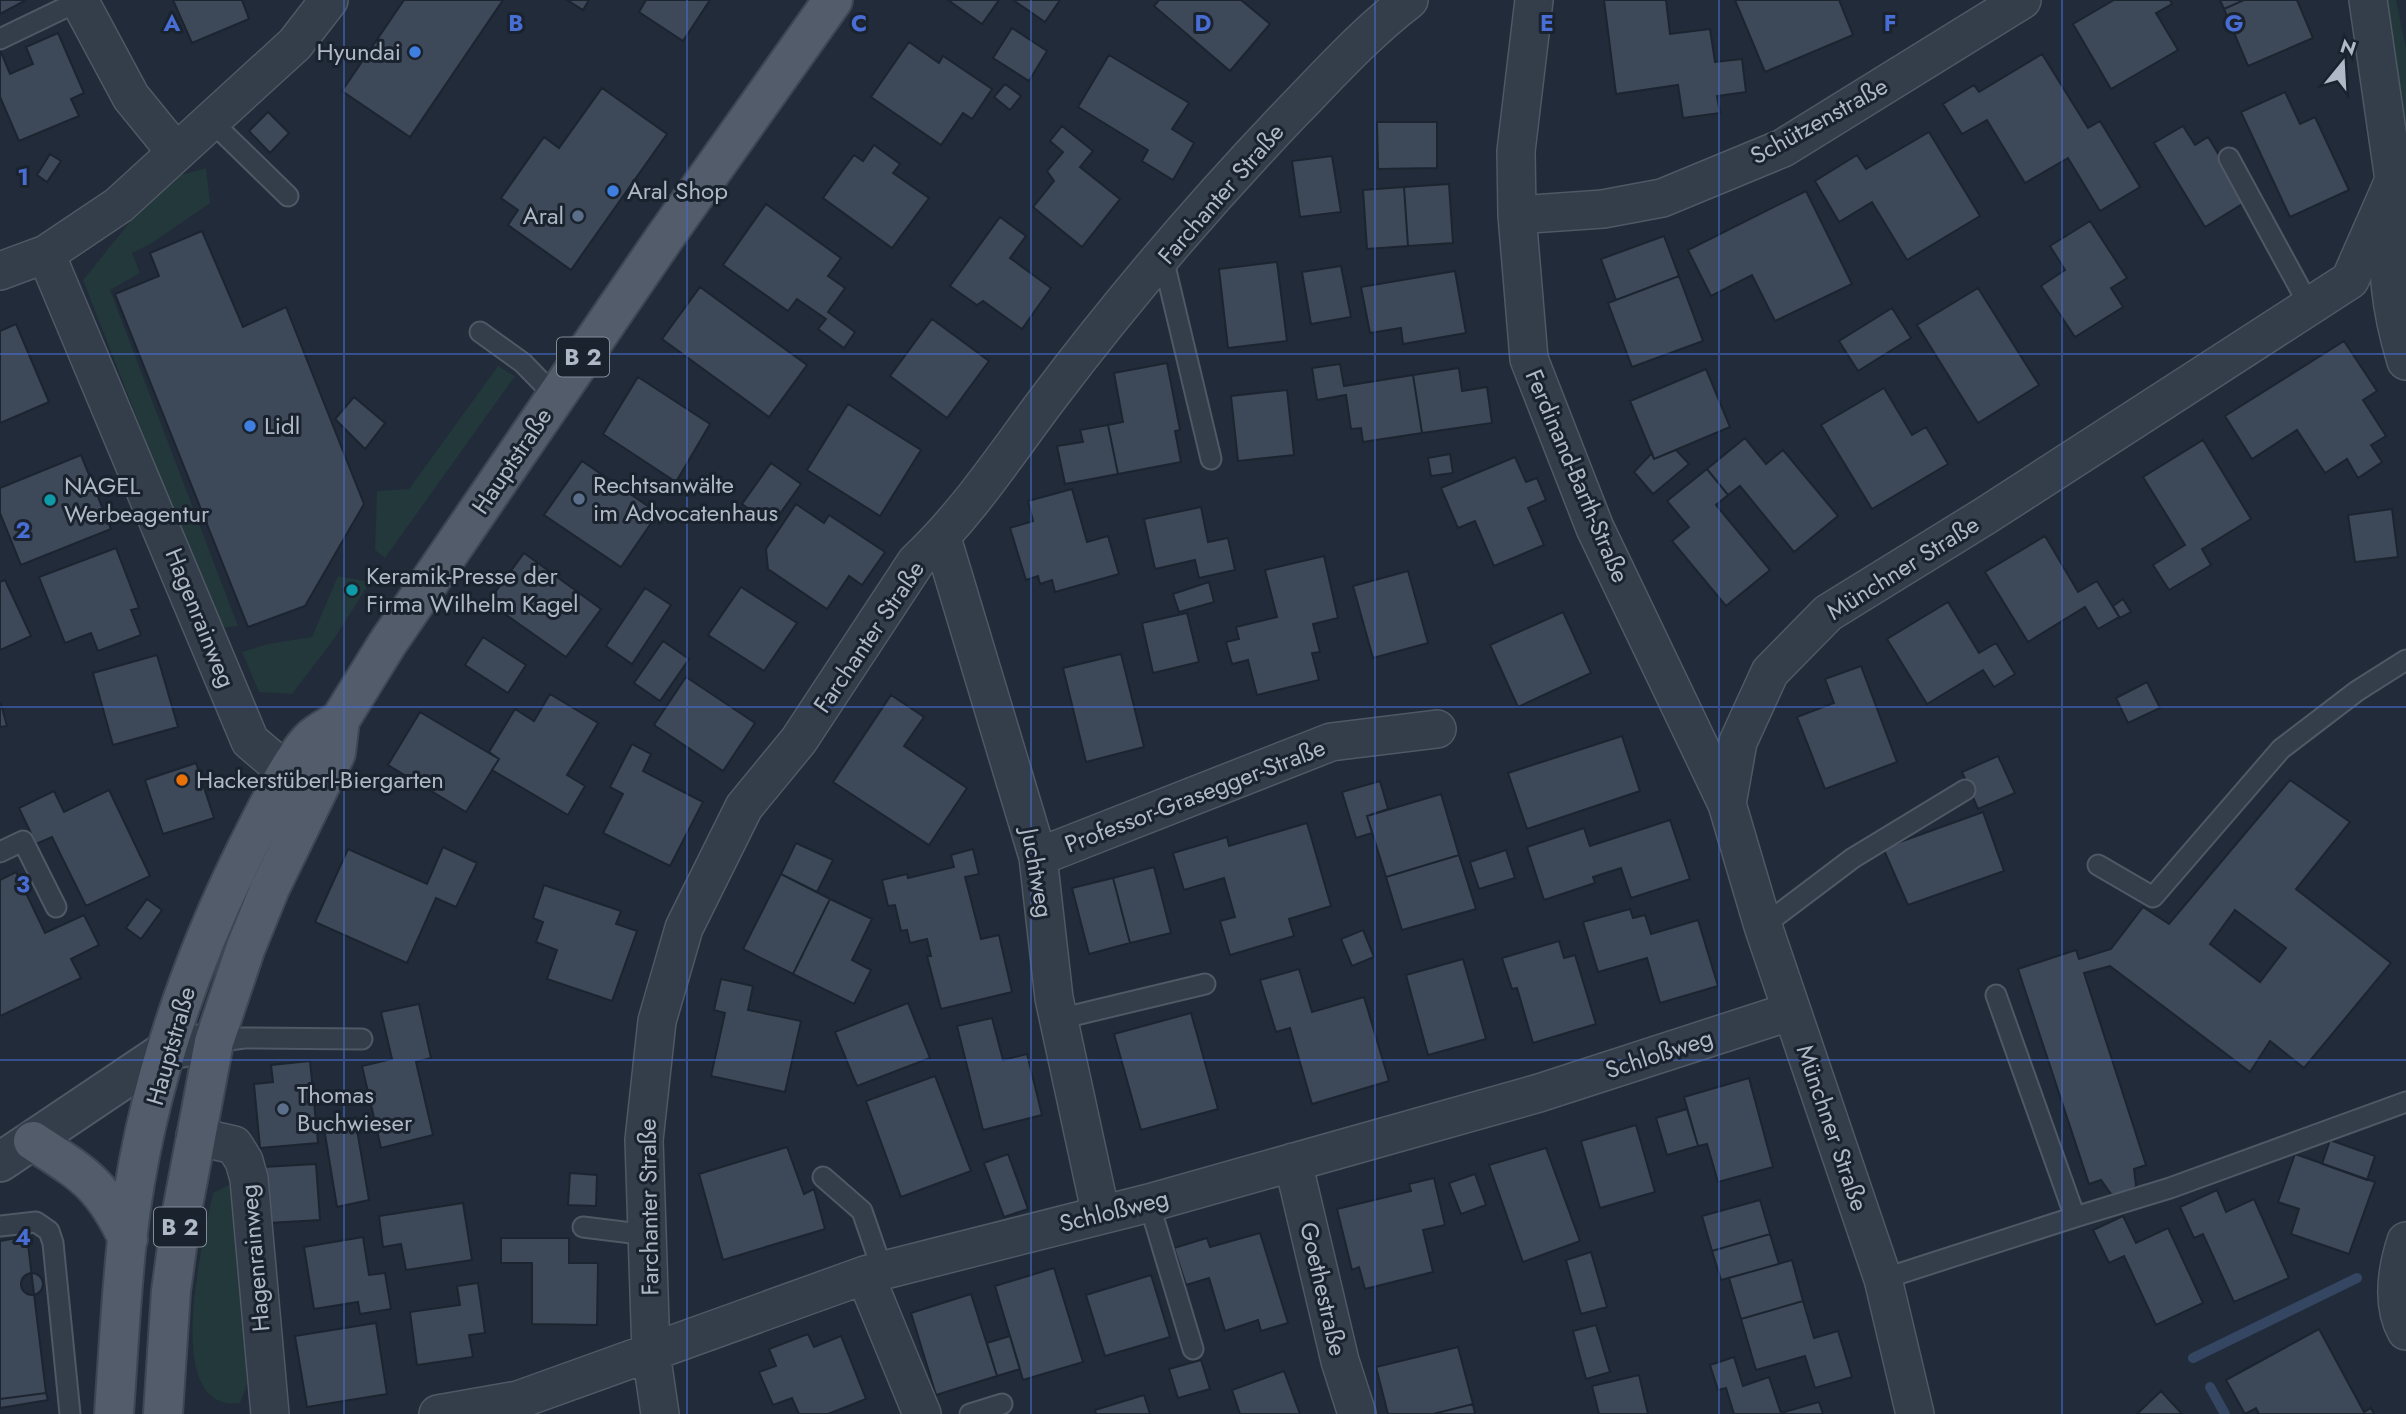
<svg xmlns="http://www.w3.org/2000/svg" width="2406" height="1414" font-family="Jost,sans-serif">
  <style>
    .green { fill: #23383a }
    .lines { fill: none; stroke-linecap: round; stroke-linejoin: round }
    .stream { stroke: #344661; stroke-width: 10 }
    .building { fill: #3d4959; stroke: #1c2430; stroke-width: 2; fill-rule: evenodd }
    .service-casing { stroke: #4f5864; stroke-width: 23 }
    .minor-casing { stroke: #4f5864; stroke-width: 40 }
    .tertiary-casing { stroke: #4f5864; stroke-width: 42 }
    .primary-casing { stroke: #3e4653; stroke-width: 42 }
    .service { stroke: #343d4a; stroke-width: 19 }
    .minor { stroke: #343d4a; stroke-width: 37 }
    .tertiary { stroke: #343d4a; stroke-width: 38 }
    .primary { stroke: #525c6a; stroke-width: 38 }
    .grid { fill: none; stroke: #496ed3; stroke-width: 2; stroke-opacity: 0.55 }
    .shop-dot { fill: #3f7fe0; stroke: #1a222e; stroke-width: 2.5 }
    .service-dot { fill: #5c6f8a; stroke: #1a222e; stroke-width: 2.5 }
    .culture-dot { fill: #0f9aa8; stroke: #1a222e; stroke-width: 2.5 }
    .food-dot { fill: #e8710a; stroke: #1a222e; stroke-width: 2.5 }
    .labels { text-anchor: middle; stroke-width: 6; stroke-linejoin: round; paint-order: stroke }
    .shield { fill: #1a222e; stroke: #828b98; stroke-width: 2 }
    .shield-label { font-size: 23px; font-weight: bold; fill: #afb8c6 }
    .poi-label { font-size: 24px; fill: #afb8c6; stroke: #1a222e; text-anchor: start }
    .street-label { font-size: 24px; fill: #afb8c6; stroke: #1a222e }
    .grid-label { font-size: 23px; text-anchor: middle; font-weight: bold; fill: #496ed3; stroke: #1a222e; stroke-width: 6; stroke-linejoin: round; paint-order: stroke }
  </style>
  <rect width="100%" height="100%" fill="#212b39"/>
  <path class="green" d="M2387,0H2396L2406,48V126Z
    M206,168L210,203L152,243L132,253L140,273L110,290L238,626L219,628L83,280L164,180Z
    M498,366L515,376L385,558L375,550L377,491L409,489Z
    M338,576L370,582L334,639L292,694L259,692L242,652L268,644L312,637Z
    M239,1180L245,1220L247,1384L240,1403C156,1414 208,1222 213,1193Z"/>
  <g class="lines">
    <path class="stream" d="M2193,1358L2357,1278
      M2210,1387L2225,1414"/>
  </g>
  <path class="building" d="M0,0H26L0,14Z
    M173,0H242L249,19L192,43Z
    M404,0H503L410,137L342,91Z
    M567,0H589L583,10Z
    M646,0H710L683,41L639,12Z
    M948,0H999L982,24Z
    M1013,0H1060L1045,22Z
    M1159,0H1241L1270,24L1230,71L1154,6Z
    M1604,0H1666L1670,34L1710,29L1715,62L1742,59L1746,92L1717,96L1720,113L1683,118L1678,85L1616,94Z
    M1735,0H1839L1853,35L1765,72Z
    M2114,0H2170L2172,4L2156,13L2178,50L2111,89L2073,24Z
    M2220,0H2244L2224,9Z
    M2244,0H2297L2313,38L2248,66L2224,9Z
    M1012,28L1047,51L1029,81L993,58Z
    M58,33L84,93L71,99L79,116L19,141L0,97V50L10,74L33,64L26,47Z
    M909,42L939,63L943,56L992,89L972,119L963,113L941,145L871,97Z
    M2042,54L2088,128L2100,121L2140,187L2100,211L2068,158L2025,183L1987,120L1962,134L1943,104L1974,85L1979,92Z
    M1109,55L1189,103L1172,129L1194,143L1173,180L1142,161L1148,150L1078,107Z
    M1005,84L1021,96L1010,110L994,97Z
    M602,88L667,134L571,270L508,225L518,210L501,198L544,137L559,148Z
    M2285,92L2300,124L2315,117L2349,190L2290,217L2241,112Z
    M268,112L289,133L270,153L249,131Z
    M1377,122H1437V168L1378,169Z
    M1062,126L1093,151L1080,167L1120,199L1082,247L1033,207L1054,181L1047,171L1063,152L1050,141Z
    M2183,126L2195,145L2208,137L2247,201L2205,227L2154,143Z
    M1929,132L1980,216L1907,260L1872,202L1839,222L1815,181L1857,155L1866,169Z
    M874,145L900,164L893,173L929,198L892,248L823,198L854,155L863,161Z
    M50,154L61,161L47,182L37,175Z
    M1332,156L1341,212L1300,217L1292,161Z
    M1449,184L1453,243L1408,246L1404,187Z
    M1404,187L1408,246L1367,249L1363,190Z
    M1806,191L1852,284L1775,321L1752,275L1711,296L1688,250Z
    M766,204L841,258L828,276L845,288L828,312L855,332L844,348L818,329L826,319L797,299L788,311L723,265Z
    M1000,217L1026,236L1010,258L1051,288L1022,329L983,301L977,305L950,286Z
    M2090,221L2127,278L2111,288L2123,307L2075,337L2041,286L2065,270L2050,246Z
    M202,231L243,327L286,307L364,504L305,606L248,627L115,294L159,276L150,253Z
    M1664,236L1679,276L1616,300L1601,259Z
    M1277,262L1287,341L1228,348L1219,269Z
    M1341,266L1351,317L1311,324L1302,272Z
    M1455,271L1466,333L1403,344L1401,328L1370,333L1361,287Z
    M1679,276L1703,341L1632,367L1608,303Z
    M700,287L807,365L769,417L662,339Z
    M1978,288L2039,385L1978,423L1917,325Z
    M1892,308L1911,338L1858,371L1839,341Z
    M932,319L989,361L947,418L890,376Z
    M16,324L49,402L0,423V331Z
    M2344,341L2377,391L2363,400L2386,436L2371,445L2382,462L2358,478L2347,459L2325,473L2297,430L2252,459L2225,416Z
    M1167,363L1180,430L1175,431L1181,462L1118,474L1108,425L1123,422L1114,373Z
    M1340,364L1344,386L1413,375L1422,433L1363,442L1361,428L1351,429L1346,395L1317,400L1312,368Z
    M1459,368L1462,391L1487,387L1492,423L1422,433L1413,375Z
    M1706,369L1730,427L1654,459L1630,401Z
    M638,377L710,424L676,482L603,434Z
    M1884,388L1912,435L1926,427L1948,464L1872,509L1821,425Z
    M1287,390L1294,455L1238,461L1231,396Z
    M354,397L385,423L365,449L335,419Z
    M848,404L921,450L880,516L807,470Z
    M1108,425L1118,474L1065,484L1057,446L1083,442L1080,430Z
    M1745,438L1766,464L1783,450L1838,516L1794,552L1740,486L1728,495L1707,469Z
    M2203,440L2251,519L2202,549L2211,565L2169,590L2153,565L2185,545L2143,477Z
    M1676,450L1689,464L1653,494L1634,472L1652,453L1654,459Z
    M1450,454L1453,473L1431,476L1428,458Z
    M81,455L111,529L21,565L0,513V488Z
    M1515,457L1526,482L1537,478L1546,500L1528,508L1544,545L1494,566L1475,521L1458,528L1441,488Z
    M582,461L658,513L621,567L544,515Z
    M771,463L801,484L772,525L742,504Z
    M1707,469L1728,495L1716,505L1770,570L1726,606L1672,541L1689,527L1667,501Z
    M1072,489L1087,542L1108,536L1119,574L1055,592L1052,580L1040,584L1038,576L1026,580L1010,528L1033,521L1028,501Z
    M796,504L824,523L829,515L885,552L862,585L849,576L827,609L768,569L766,549Z
    M1201,507L1208,542L1228,538L1235,570L1199,578L1195,560L1155,569L1144,519Z
    M2392,509L2398,557L2355,562L2348,515Z
    M2045,536L2078,592L2097,581L2119,617L2098,629L2085,607L2028,642L1985,572Z
    M116,548L139,608L131,610L141,635L98,651L91,633L65,643L39,577Z
    M524,553L601,609L566,657L488,602Z
    M1324,556L1338,618L1313,624L1320,652L1312,653L1319,680L1257,695L1248,660L1232,664L1226,642L1239,639L1236,627L1277,617L1265,570Z
    M1408,571L1428,643L1373,658L1353,586Z
    M5,580L31,636L0,650V582Z
    M1209,582L1214,602L1179,612L1173,594Z
    M741,587L797,623L764,671L708,635Z
    M645,588L671,605L632,664L606,646Z
    M2123,599L2131,612L2120,618L2113,606Z
    M1948,602L1979,653L1996,643L2015,674L1994,687L1983,670L1927,704L1887,639Z
    M1563,612L1591,673L1518,707L1490,645Z
    M1187,613L1199,662L1153,673L1142,623Z
    M483,637L526,665L508,693L465,665Z
    M663,641L689,659L660,701L634,683Z
    M1121,654L1144,747L1086,762L1063,668Z
    M157,655L178,727L113,745L93,673Z
    M1861,666L1897,762L1825,789L1797,717L1834,703L1825,679Z
    M686,677L755,723L723,771L654,725Z
    M2147,682L2160,708L2128,723L2116,698Z
    M550,694L598,723L567,775L585,786L568,815L492,770L499,759L489,752L515,709L534,721Z
    M891,695L924,717L904,746L967,788L929,845L833,782Z
    M1,704L7,726L0,727V705Z
    M420,712L499,759L466,812L388,765Z
    M1622,736L1640,791L1527,829L1508,773Z
    M632,744L651,754L643,771L703,802L670,866L603,833L623,794L610,787Z
    M1998,756L2015,793L1978,809L1962,772Z
    M196,763L214,818L163,834L145,780Z
    M2290,780L2350,822L2296,889L2391,963L2304,1068L2270,1041L2250,1072L2110,966L2084,973L2146,1165L2134,1169L2136,1186L2125,1196L2111,1194L2101,1180L2089,1184L2018,969L2076,950L2079,959L2111,949L2143,907L2169,924ZM2235,910L2286,948L2260,982L2210,944Z
    M1380,781L1388,809L1367,816L1372,833L1356,838L1342,792Z
    M109,790L150,876L86,906L52,837L36,844L19,808L54,791L64,812Z
    M1441,794L1459,855L1386,877L1367,816Z
    M1983,812L2004,871L1908,905L1883,848Z
    M1670,820L1690,879L1631,898L1621,868L1593,877L1595,883L1544,900L1527,847L1584,828L1590,846Z
    M1307,823L1331,906L1289,919L1294,936L1230,955L1220,921L1235,917L1224,878L1184,890L1173,853L1227,837L1229,846Z
    M796,843L833,860L817,892L781,874Z
    M443,847L477,863L456,907L436,898L407,963L315,922L348,849L427,884Z
    M973,849L979,874L965,877L981,939L999,935L1012,992L941,1009L927,956H931L927,939L910,943L907,930L901,931L895,905L888,906L882,880L907,874L908,878L954,867L951,855Z
    M1506,850L1515,878L1479,889L1470,862Z
    M1459,855L1476,909L1402,930L1386,877Z
    M1154,867L1171,933L1130,943L1113,878Z
    M16,872L45,933L84,915L99,945L71,959L81,978L0,1016V880Z
    M781,874L830,899L793,974L743,949Z
    M1113,878L1130,943L1089,954L1072,888Z
    M544,885L621,911L616,924L637,931L612,1001L547,979L557,950L536,942L543,922L533,918Z
    M147,899L162,910L141,939L126,928Z
    M830,899L872,919L852,960L871,970L854,1004L793,974Z
    M1630,909L1633,918L1645,915L1651,934L1698,920L1718,986L1660,1003L1647,958L1598,972L1583,922Z
    M1363,930L1374,957L1352,966L1341,939Z
    M1559,941L1564,958L1575,955L1596,1024L1533,1043L1517,988L1512,989L1502,958Z
    M1463,959L1486,1039L1428,1055L1406,975Z
    M1299,969L1312,1012L1364,997L1389,1081L1312,1104L1290,1028L1276,1032L1260,980Z
    M721,979L753,986L748,1010L801,1021L785,1092L711,1076L725,1013L714,1010Z
    M908,1003L930,1058L857,1086L835,1032Z
    M419,1004L431,1058L416,1062L433,1135L381,1148L362,1066L392,1059L381,1012Z
    M1191,1013L1218,1109L1141,1130L1114,1034Z
    M992,1018L1003,1060L1027,1054L1042,1115L983,1130L957,1026Z
    M310,1061L318,1143L260,1148L254,1084L273,1082L271,1065Z
    M935,1076L971,1171L901,1197L866,1101Z
    M1749,1078L1773,1167L1718,1182L1707,1144L1698,1146L1684,1097Z
    M1687,1109L1698,1146L1667,1155L1656,1118Z
    M355,1118L369,1200L337,1207L323,1122Z
    M1636,1125L1655,1192L1600,1208L1581,1141Z
    M2330,1140L2375,1156L2367,1180L2322,1164Z
    M787,1147L804,1194L814,1189L825,1229L723,1260L699,1174Z
    M1546,1148L1580,1241L1523,1262L1489,1165Z
    M1008,1154L1028,1209L1004,1217L984,1163Z
    M2295,1154L2375,1182L2349,1254L2291,1234L2299,1209L2278,1202Z
    M316,1164L320,1220L268,1223L263,1167Z
    M570,1173L597,1175L596,1206L568,1205Z
    M1475,1174L1486,1205L1461,1214L1449,1183Z
    M1434,1178L1445,1225L1423,1230L1433,1272L1365,1289L1359,1267L1352,1270L1337,1209L1411,1191L1409,1184Z
    M2217,1190L2226,1212L2254,1199L2289,1278L2234,1302L2203,1234L2194,1238L2180,1207Z
    M1760,1200L1770,1234L1712,1251L1702,1216Z
    M463,1203L472,1260L406,1270L401,1244L383,1247L379,1216Z
    M2123,1216L2136,1243L2168,1228L2203,1303L2156,1325L2124,1256L2109,1263L2093,1230Z
    M1260,1233L1288,1323L1261,1331L1258,1320L1225,1331L1209,1278L1186,1285L1174,1248L1207,1238L1210,1247Z
    M1770,1234L1779,1264L1721,1280L1712,1251Z
    M27,1236L46,1393L0,1399V1241Z
    M363,1237L369,1275L385,1273L391,1309L360,1314L358,1302L314,1309L304,1247Z
    M501,1238H569V1263H598L597,1325L532,1324V1263H501Z
    M1591,1252L1607,1307L1581,1314L1566,1260Z
    M1792,1260L1803,1301L1741,1319L1729,1278Z
    M1054,1268L1083,1362L1023,1380L995,1286Z
    M21 1284a11 11 0 1 1 22 0a11 11 0 1 1-22 0Z
    M1151,1275L1170,1337L1105,1356L1086,1295Z
    M478,1283L485,1333L469,1335L473,1357L417,1365L410,1312L460,1305L457,1286Z
    M971,1294L997,1376L936,1395L911,1313Z
    M1803,1301L1814,1338L1838,1331L1852,1377L1815,1388L1805,1356L1756,1370L1741,1319Z
    M376,1323L387,1394L307,1407L295,1336Z
    M1596,1325L1610,1372L1586,1379L1573,1331Z
    M2319,1329L2364,1412L2371,1408L2374,1414H2259L2256,1408L2245,1414L2226,1380Z
    M808,1334L814,1347L841,1336L866,1399L828,1414H799L792,1398L773,1405L759,1372L776,1366L769,1349Z
    M1010,1336L1020,1369L997,1376L987,1343Z
    M1458,1347L1473,1404L1433,1414H1388L1376,1367Z
    M1734,1357L1743,1386L1769,1377L1781,1413L1819,1402L1823,1414H1734L1726,1388L1718,1390L1710,1365Z
    M1201,1360L1210,1389L1178,1398L1169,1369Z
    M1284,1371L1300,1414H1240L1232,1390Z
    M1639,1375L1648,1414H1599L1592,1386Z
    M2161,1391L2182,1414H2137Z
    M46,1393L48,1400L0,1408V1399Z
    M1144,1395L1150,1414H1096L1095,1410Z
    M1473,1404L1475,1414H1433Z"/>
  <g class="lines">
    <g class="service-casing">
      <path id="service" d="M0,39L79,1
        M210,120L288,196
        M2229,158L2310,307
        M1163,258L1211,459
        M480,332L523,363L556,397
        M0,852L23,841L56,907
        M2098,865L2153,897L2281,749L2357,691L2406,660
        M1763,926L1853,858L1965,790
        M1059,1019L1205,984
        M214,1042L244,1038L362,1039
        M823,1177L862,1211L883,1272
        M1149,1203L1193,1349
        M2075,1217L2170,1188L2406,1102
        M0,1226L36,1222L49,1231L53,1243L70,1414
        M583,1227L648,1235
        M1883,1279L2075,1217L1996,995
        M970,1414L1002,1404"/>
    </g>
    <g class="minor-casing">
      <path id="minor" d="M79,0L131,97L175,151
        M1534,0L1516,151L1517,215L1529,359L1595,528L1727,804
        M2391,209C2385,263 2390,309 2406,361
        M1517,215L1603,209L1662,198L1783,148L2022,0
        M46,254L250,741L289,774
        M0,271L46,254L119,205L295,44L329,0
        M942,538L1038,857L1054,998L1101,1215
        M1038,857L1331,742L1437,729
        M195,1136L234,1145L244,1161L249,1179L270,1414
        M1293,1162L1340,1361L1357,1414
        M2406,1241C2397,1269 2391,1304 2406,1331
        M865,1275L922,1414
        M438,1414L518,1400L865,1275L1149,1203L1539,1093L1792,1011
        M660,1414L651,1353L644,1140L657,1021L684,928L744,807L799,740L916,562C967,514 1004,457 1046,401C1122,300 1206,202 1294,110C1331,72 1367,32 1409,0
        M1915,1414L1883,1279L1763,926L1727,804L1738,742L1770,672L1828,613L1985,516L2350,280L2394,180L2368,0"/>
    </g>
    <g class="tertiary-casing">
      <path id="tertiary" d="M0,1162L167,1050L214,1042"/>
    </g>
    <g class="primary-casing">
      <path id="primary" d="M33,1141C83,1174 101,1182 128,1239
        M114,1414C118,1356 121,1297 127,1240C142,1103 187,968 248,846C262,818 289,763 309,741C317,732 331,726 340,720
        M163,1414L171,1291L182,1211L214,1042L246,947L270,888L336,753L340,720L387,644L665,237L833,0"/>
    </g>
    <use href="#service" class="service"/>
    <use href="#minor" class="minor"/>
    <use href="#tertiary" class="tertiary"/>
    <use href="#primary" class="primary"/>
  </g>
  <path class="grid" d="M344,0V1414M687,0V1414M1031,0V1414M1375,0V1414M1719,0V1414M2062,0V1414M0,354H2406M0,707H2406M0,1060H2406"/>
  <g class="shop-dot">
    <circle cx="415" cy="52" r="7"/>
    <circle cx="613" cy="191" r="7"/>
    <circle cx="250" cy="426" r="7"/>
  </g>
  <g class="service-dot">
    <circle cx="578" cy="216" r="7"/>
    <circle cx="579" cy="499" r="7"/>
    <circle cx="283" cy="1109" r="7"/>
  </g>
  <g class="culture-dot">
    <circle cx="50" cy="500" r="7"/>
    <circle cx="352" cy="590" r="7"/>
  </g>
  <circle class="food-dot" cx="182" cy="780" r="7"/>
  <g class="labels">
    <g class="shield">
      <rect x="557" y="337.5" width="52" height="39" rx="5"/>
      <rect x="154" y="1207.5" width="52" height="39" rx="5"/>
    </g>
    <g class="shield-label">
      <text x="583" y="365">B 2</text>
      <text x="180" y="1235">B 2</text>
    </g>
    <g class="poi-label">
      <text x="401" y="60" text-anchor="end">Hyundai</text>
      <text x="627" y="199">Aral Shop</text>
      <text x="564" y="224" text-anchor="end">Aral</text>
      <text x="264" y="434">Lidl</text>
      <text x="593" y="493">Rechtsanwälte<tspan x="593" dy="28">im Advocatenhaus</tspan></text>
      <text x="64" y="494">NAGEL<tspan x="64" dy="28">Werbeagentur</tspan></text>
      <text x="366" y="584">Keramik-Presse der<tspan x="366" dy="28">Firma Wilhelm Kagel</tspan></text>
      <text x="196" y="788">Hackerstüberl-Biergarten</text>
      <text x="297" y="1103">Thomas<tspan x="297" dy="28">Buchwieser</tspan></text>
    </g>
    <g class="street-label">
      <text transform="translate(1819 121) rotate(-29)" y="8">Schützenstraße</text>
      <text transform="translate(1221 194) rotate(-49)" y="8">Farchanter Straße</text>
      <text transform="translate(512 461) rotate(-56)" y="8">Hauptstraße</text>
      <text transform="translate(1577 476) rotate(67)" y="8">Ferdinand-Barth-Straße</text>
      <text transform="translate(1903 568) rotate(-32)" y="8">Münchner Straße</text>
      <text transform="translate(200 618) rotate(68)" y="8">Hagenrainweg</text>
      <text transform="translate(869 637) rotate(-56)" y="8">Farchanter Straße</text>
      <text transform="translate(1195 796) rotate(-21)" y="8">Professor-Grasegger-Straße</text>
      <text transform="translate(1037 873) rotate(80)" y="8">Juchtweg</text>
      <text transform="translate(171 1046) rotate(-74)" y="8">Hauptstraße</text>
      <text transform="translate(1659 1054) rotate(-18)" y="8">Schloßweg</text>
      <text transform="translate(1832 1128) rotate(71)" y="8">Münchner Straße</text>
      <text transform="translate(649 1207) rotate(-91)" y="8">Farchanter Straße</text>
      <text transform="translate(1114 1211) rotate(-14)" y="8">Schloßweg</text>
      <text transform="translate(255 1258) rotate(-95)" y="8">Hagenrainweg</text>
      <text transform="translate(1323 1289) rotate(77)" y="8">Goethestraße</text>
    </g>
  </g>
  <g class="grid-label">
    <text x="172" y="31">A</text>
    <text x="516" y="31">B</text>
    <text x="859" y="31">C</text>
    <text x="1203" y="31">D</text>
    <text x="1547" y="31">E</text>
    <text x="1890" y="31">F</text>
    <text x="2234" y="31">G</text>
    <text x="23" y="185">1</text>
    <text x="23" y="538">2</text>
    <text x="23" y="892">3</text>
    <text x="23" y="1245">4</text>
  </g>
  <g transform="translate(2343 63) rotate(18)" stroke="#1a222e" stroke-width="5" paint-order="stroke">
  <path d="M0-5L12 26L0 18L-12 26Z" fill="#afb8c6"/>
  <text y="-10" font-size="19" font-weight="bold" text-anchor="middle" fill="#afb8c6">N</text>
  </g>
</svg>
